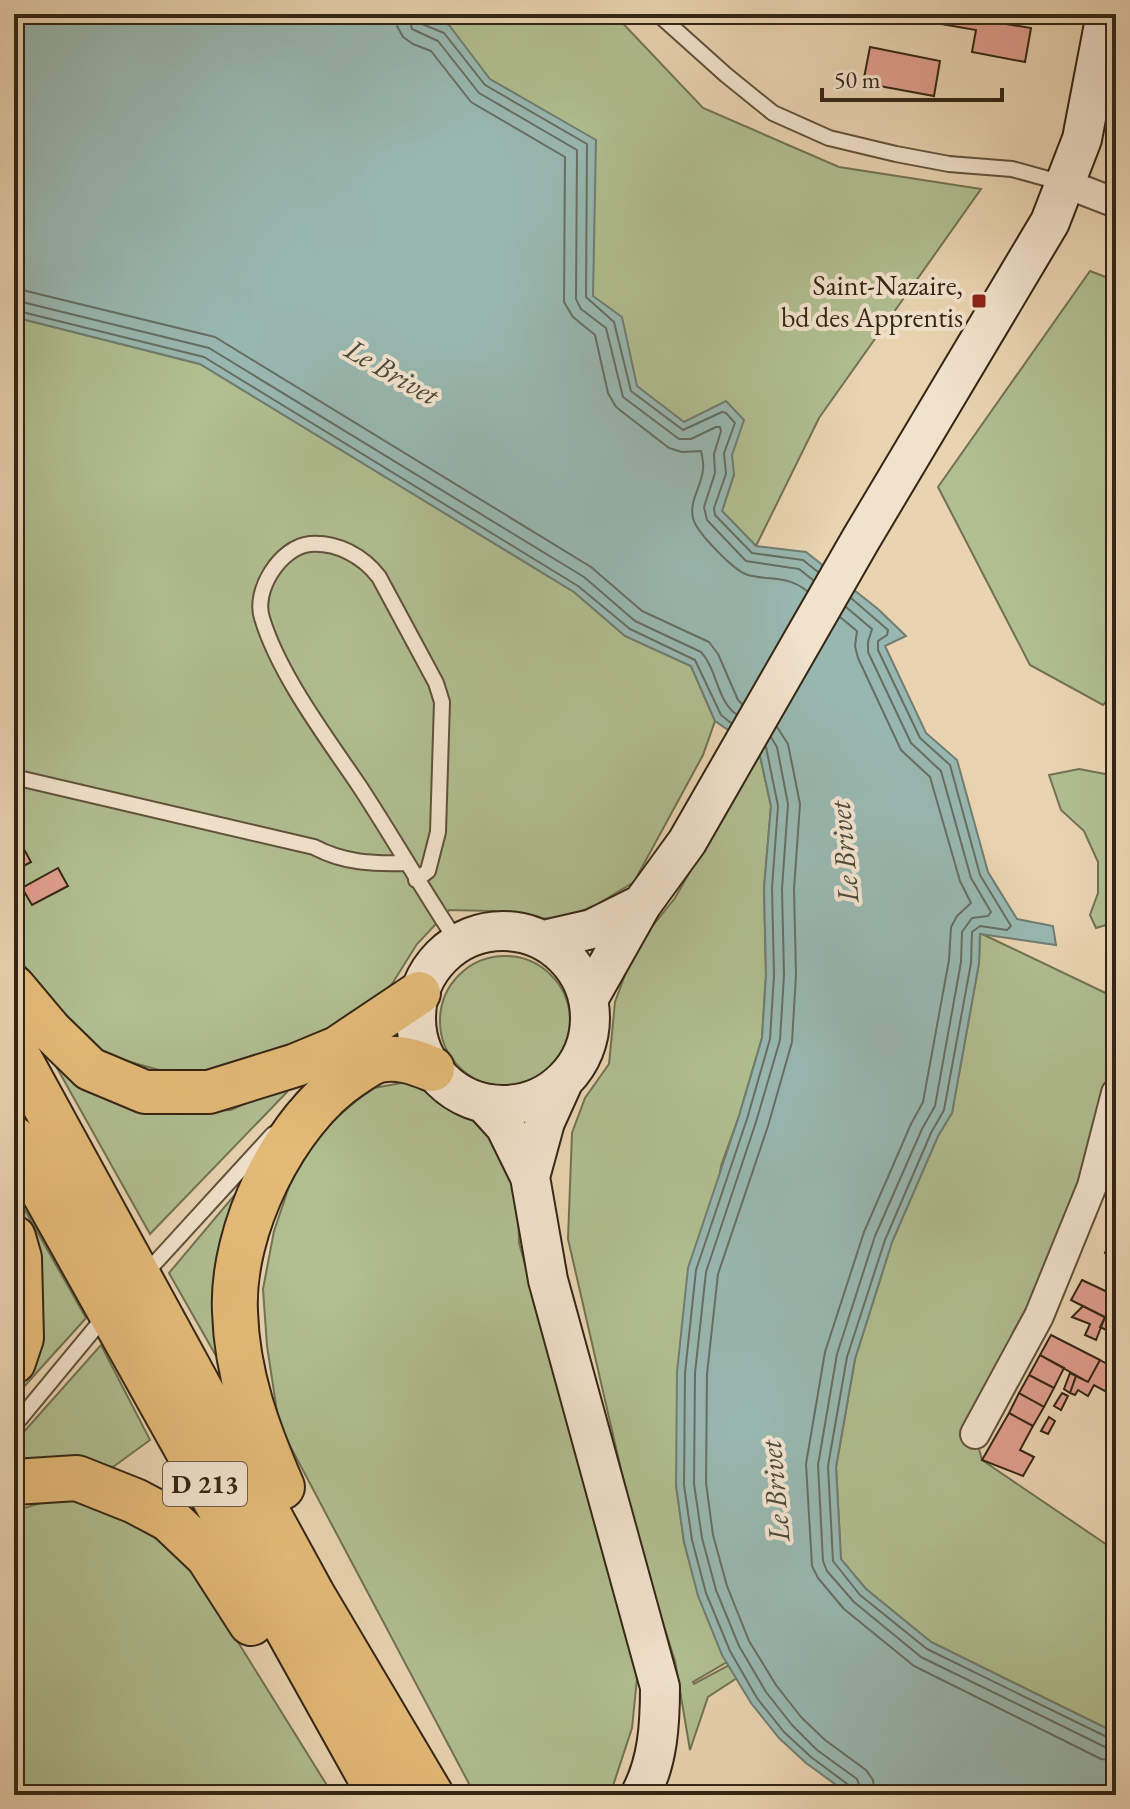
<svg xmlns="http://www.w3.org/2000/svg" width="1130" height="1809" font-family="'EB Garamond',serif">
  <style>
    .green { fill: #b0be90; stroke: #727252; stroke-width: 2 }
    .water { fill: #98b7b0; stroke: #707d72; stroke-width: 2 }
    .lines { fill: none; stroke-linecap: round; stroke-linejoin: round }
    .shore { stroke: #666e62; stroke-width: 2 }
    .building { fill: #e09e8d; stroke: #342614; stroke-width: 2 }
    .service-casing { stroke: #61513b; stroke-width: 18 }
    .minor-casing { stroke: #61513b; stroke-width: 32 }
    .secondary-casing { stroke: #342614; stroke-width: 42 }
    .primary-casing { stroke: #342614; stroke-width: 46 }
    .trunk-casing { stroke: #342614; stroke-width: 48 }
    .service { stroke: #f1e2cc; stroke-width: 14 }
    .minor { stroke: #f1e2cc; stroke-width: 28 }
    .secondary { stroke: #f1e2cc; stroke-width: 38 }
    .primary { stroke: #e4ba78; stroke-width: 42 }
    .trunk { stroke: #e4ba78; stroke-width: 44 }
    .poi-dot { fill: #8f2418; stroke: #f1e2cc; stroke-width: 3 }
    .labels { text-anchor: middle; stroke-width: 8; stroke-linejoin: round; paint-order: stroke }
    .shield { fill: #f1e2cc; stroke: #6d5e4b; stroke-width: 2 }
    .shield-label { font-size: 26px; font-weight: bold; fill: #342614 }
    .poi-label { font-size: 28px; fill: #342614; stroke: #f1e2cc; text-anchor: end }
    .water-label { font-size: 30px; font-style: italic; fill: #4d4a3b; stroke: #f1e2cc }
  </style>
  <rect width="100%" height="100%" fill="#e9d3b0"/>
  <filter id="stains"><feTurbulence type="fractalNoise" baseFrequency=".0025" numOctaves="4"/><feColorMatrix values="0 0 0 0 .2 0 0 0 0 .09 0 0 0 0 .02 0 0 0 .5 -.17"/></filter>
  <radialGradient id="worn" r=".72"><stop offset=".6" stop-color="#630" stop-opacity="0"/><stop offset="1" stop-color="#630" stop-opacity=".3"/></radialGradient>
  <path class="green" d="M14,14H614L703,108L839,167L981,189L819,418L756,546L722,511L734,475Z
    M1090,271L1116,281V691L1103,705L1030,665L938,487Z
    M14,317L200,364L574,592L625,636L691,666L715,721L703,755L634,882L596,905L568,917L537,919L493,911L449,910L417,944L392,984L351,1028L270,1057L185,1077L108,1056L51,1000L14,952Z
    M759,751L771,806L764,888L766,975L762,1038L739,1116L721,1166L676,1485L684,1542L699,1596L727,1662L693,1682L694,1684L729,1665L737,1678L708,1697L690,1750L675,1661L639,1548L568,1239L572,1133L585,1098L609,1064L615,1002L635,948L675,898Z
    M1079,769L1116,776V922L1096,928L1090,915L1098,893V862L1084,831L1061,810L1049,775Z
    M980,933L1116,998V1054L1088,1184L1067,1240L1014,1330L975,1434L982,1460L1116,1551V1733L931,1642L866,1589L841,1560L836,1467L855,1359L892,1242L938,1136L952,1113L979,963Z
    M440 1021a65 65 0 1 1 130 0a65 65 0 1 1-130 0Z
    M43,1043L110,1098L170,1114L231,1110L281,1087L287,1092L150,1234Z
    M412,1081L432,1085L456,1100L486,1122L500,1140L518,1199L519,1243L638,1669L632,1728L610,1795H475L279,1425L267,1346L263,1289L274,1231L293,1175L321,1131L356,1101L374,1088Z
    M243,1185L223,1368L169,1273Z
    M17,1196L86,1318L21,1390L37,1338L35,1279Z
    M101,1345L150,1440L113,1467L73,1459L14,1468V1443Z
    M61,1497L121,1511L190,1565L333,1795H14V1511Z"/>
  <path class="water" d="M14,14H416L449,25L490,79L596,140L593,296L622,317L637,386L684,422L726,401L744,420L732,455L734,474L722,511L756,546L806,552L878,609L906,636L885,646L926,733L957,760L988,872L1017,919L1053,926L1056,945L980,934L979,963L952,1113L938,1136L892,1242L855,1359L836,1467L841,1559L866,1589L931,1642L1116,1733V1795H850L806,1763L779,1738L751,1703L722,1655L698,1596L684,1542L676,1485L677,1372L688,1268L739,1116L762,1038L766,974L764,888L771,806L759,751L715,721L691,666L625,636L574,592L200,364L14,317Z"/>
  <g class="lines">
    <path class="shore" d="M396,14L397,26L403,37L413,44L431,51L471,102L565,157L564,302L573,317L595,335L608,393L616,407L669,448L682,452L701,451C702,456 704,463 703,469C702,486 689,500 693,518C696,532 734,571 748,575C771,581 787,575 807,591
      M408,14L412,29L438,41L479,93L577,150L576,299L581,309L606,328L623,397L679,439H691L716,427H720L721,431L714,454L715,473L704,507L707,520L746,561L799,569L813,580
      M418,14L422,24L444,33L485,85L587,144L586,297L614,322L631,391L683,430L722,412L726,413L735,423L724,453L726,474L714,508L715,515L752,553L803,560L818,572
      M14,288L215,337L591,567L642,611L709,642L718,654L738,700L742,704
      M14,300L209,348L584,577L635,621L701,652C717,669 717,701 736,714
      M14,310L204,357L578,586L630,629L695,660L721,715L731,723
      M851,598L888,630L887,635L878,641V650L920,738L950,765L980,875L1011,926L1007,930L980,926L972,932L971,963L944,1110L931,1133L885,1240L847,1357L828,1466L833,1561L860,1595L927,1649L1109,1738L1116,1739
      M846,607L872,629L868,642V652L911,743L941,771L971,878L991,912L988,916L972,918L962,932L961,962L935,1106L922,1129L875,1236L837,1354L818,1465L823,1561L827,1571L854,1602L921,1657L1105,1747L1116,1749
      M840,617L857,631L855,646L858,658L901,750L930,777L960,881L971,903L957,916L951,927L949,960L923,1102L911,1124L864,1232L825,1352L806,1464L812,1566L818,1578L844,1609L914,1666L1101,1759L1116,1761
      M777,727L788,744L800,804L794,889L796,975L792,1042L768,1126L718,1274L707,1374L706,1483L713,1535L727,1586L749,1641L776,1685L801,1717L825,1740L866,1770L873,1780L875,1795
      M771,737L777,747L788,804L782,889L784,975L780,1040L756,1122L706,1272L695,1373L694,1484L702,1538L716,1590L739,1646L766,1692L792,1725L817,1750L857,1779L863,1795
      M766,747L778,806L772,888L774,975L770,1039L747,1119L696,1270L685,1373L684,1485L692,1540L706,1593L730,1651L757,1698L784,1732L811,1757L850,1786L853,1795"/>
  </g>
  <path class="building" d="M913,14H990L988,21L1031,28L1025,62L972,52L976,30L912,19Z
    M870,47L940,61L934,96L863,83Z
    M25,851L31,862L20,868L14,856Z
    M58,868L68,886L32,905L22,888Z
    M1116,1224V1258L1105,1253Z
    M1082,1280L1116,1296V1323L1071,1300Z
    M1083,1306L1105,1317L1096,1340L1085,1335L1090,1324L1072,1317Z
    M1105,1317L1116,1323V1335L1100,1327Z
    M1051,1335L1100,1360L1088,1382L1040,1355Z
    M1040,1355L1064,1368L1054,1388L1029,1375Z
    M1100,1360L1116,1369V1397L1094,1385L1088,1396L1078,1390L1075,1395L1070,1393L1076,1376L1088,1382Z
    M1070,1373L1076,1376L1070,1393L1064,1389Z
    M1029,1375L1054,1388L1044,1407L1019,1393Z
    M1019,1393L1044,1407L1033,1426L1009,1413Z
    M1062,1393L1068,1396L1061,1410L1054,1406Z
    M1009,1413L1033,1426L1020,1450L1034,1457L1023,1476L982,1460Z
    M1049,1417L1055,1421L1048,1434L1041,1431Z"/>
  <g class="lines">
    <g class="service-casing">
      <path id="service" d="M658,14L726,75L773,113L829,138L896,154L949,164L1012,169L1063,183
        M14,777L314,847C344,863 373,864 407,863
        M416,880L428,871L438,832L442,702L436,683L379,577C363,556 337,542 310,544C280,547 253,591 262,618C279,675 327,738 360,787C394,839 424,892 458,943
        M144,1275L273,1134
        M14,1426L105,1316"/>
    </g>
    <g class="minor-casing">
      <path id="minor" d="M1064,183L1116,203
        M975,1434L1039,1316L1092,1186L1116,1093"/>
    </g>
    <g class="secondary-casing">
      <path id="secondary" d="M416 1018a87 87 0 1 1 174 0a87 87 0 1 1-174 0Z
        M544,940L592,929L642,904
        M589,998L642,904L687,842L861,539L1050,222L1082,139L1106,14
        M485,1104L505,1126L530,1177L548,1280L660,1687C660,1724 658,1762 640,1795
        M530,1177L545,1122L564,1080"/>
    </g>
    <g class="primary-casing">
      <path id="primary" d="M14,987L51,1031L90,1069L145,1092H209L296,1065L337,1048L419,993
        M14,1237L20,1258L22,1338L14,1362"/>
    </g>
    <g class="trunk-casing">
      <path id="trunk" d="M14,1049L313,1596L431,1795
        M14,1139L380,1795
        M14,1482L77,1478L135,1501L169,1519L208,1556L251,1623
        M282,1487C257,1429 237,1375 235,1312C231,1231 284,1120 352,1075C360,1070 370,1062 379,1060C398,1056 415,1062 432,1069"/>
    </g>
    <use href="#service" class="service"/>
    <use href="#minor" class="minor"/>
    <use href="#secondary" class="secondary"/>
    <use href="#primary" class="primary"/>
    <use href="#trunk" class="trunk"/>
  </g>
  <rect class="poi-dot" x="971" y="293" width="16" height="16" rx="4"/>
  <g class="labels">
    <rect class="shield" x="163" y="1462" width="84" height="44" rx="6"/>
    <g class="shield-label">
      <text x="205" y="1493">D 213</text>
    </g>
    <g class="poi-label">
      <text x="963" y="295">Saint-Nazaire,<tspan x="963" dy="32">bd des Apprentis</tspan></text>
    </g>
    <g class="water-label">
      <text transform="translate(392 372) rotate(30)" y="10">Le Brivet</text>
      <text transform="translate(844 852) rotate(-95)" y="10">Le Brivet</text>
      <text transform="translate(775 1491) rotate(-95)" y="10">Le Brivet</text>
    </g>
  </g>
  <rect width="1130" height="1809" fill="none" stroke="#e9d3b0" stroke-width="48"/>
  <rect x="16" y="16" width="1098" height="1777" fill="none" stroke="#342614" stroke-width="4"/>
  <rect x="24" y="24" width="1082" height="1761" fill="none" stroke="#342614" stroke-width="2"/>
  <path d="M822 88v12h180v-12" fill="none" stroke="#342614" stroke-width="4"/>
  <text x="834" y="88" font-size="24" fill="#342614" stroke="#f1e2cc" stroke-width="6" paint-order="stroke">50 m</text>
  <rect width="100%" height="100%" filter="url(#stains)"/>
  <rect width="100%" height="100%" fill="url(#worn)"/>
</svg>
